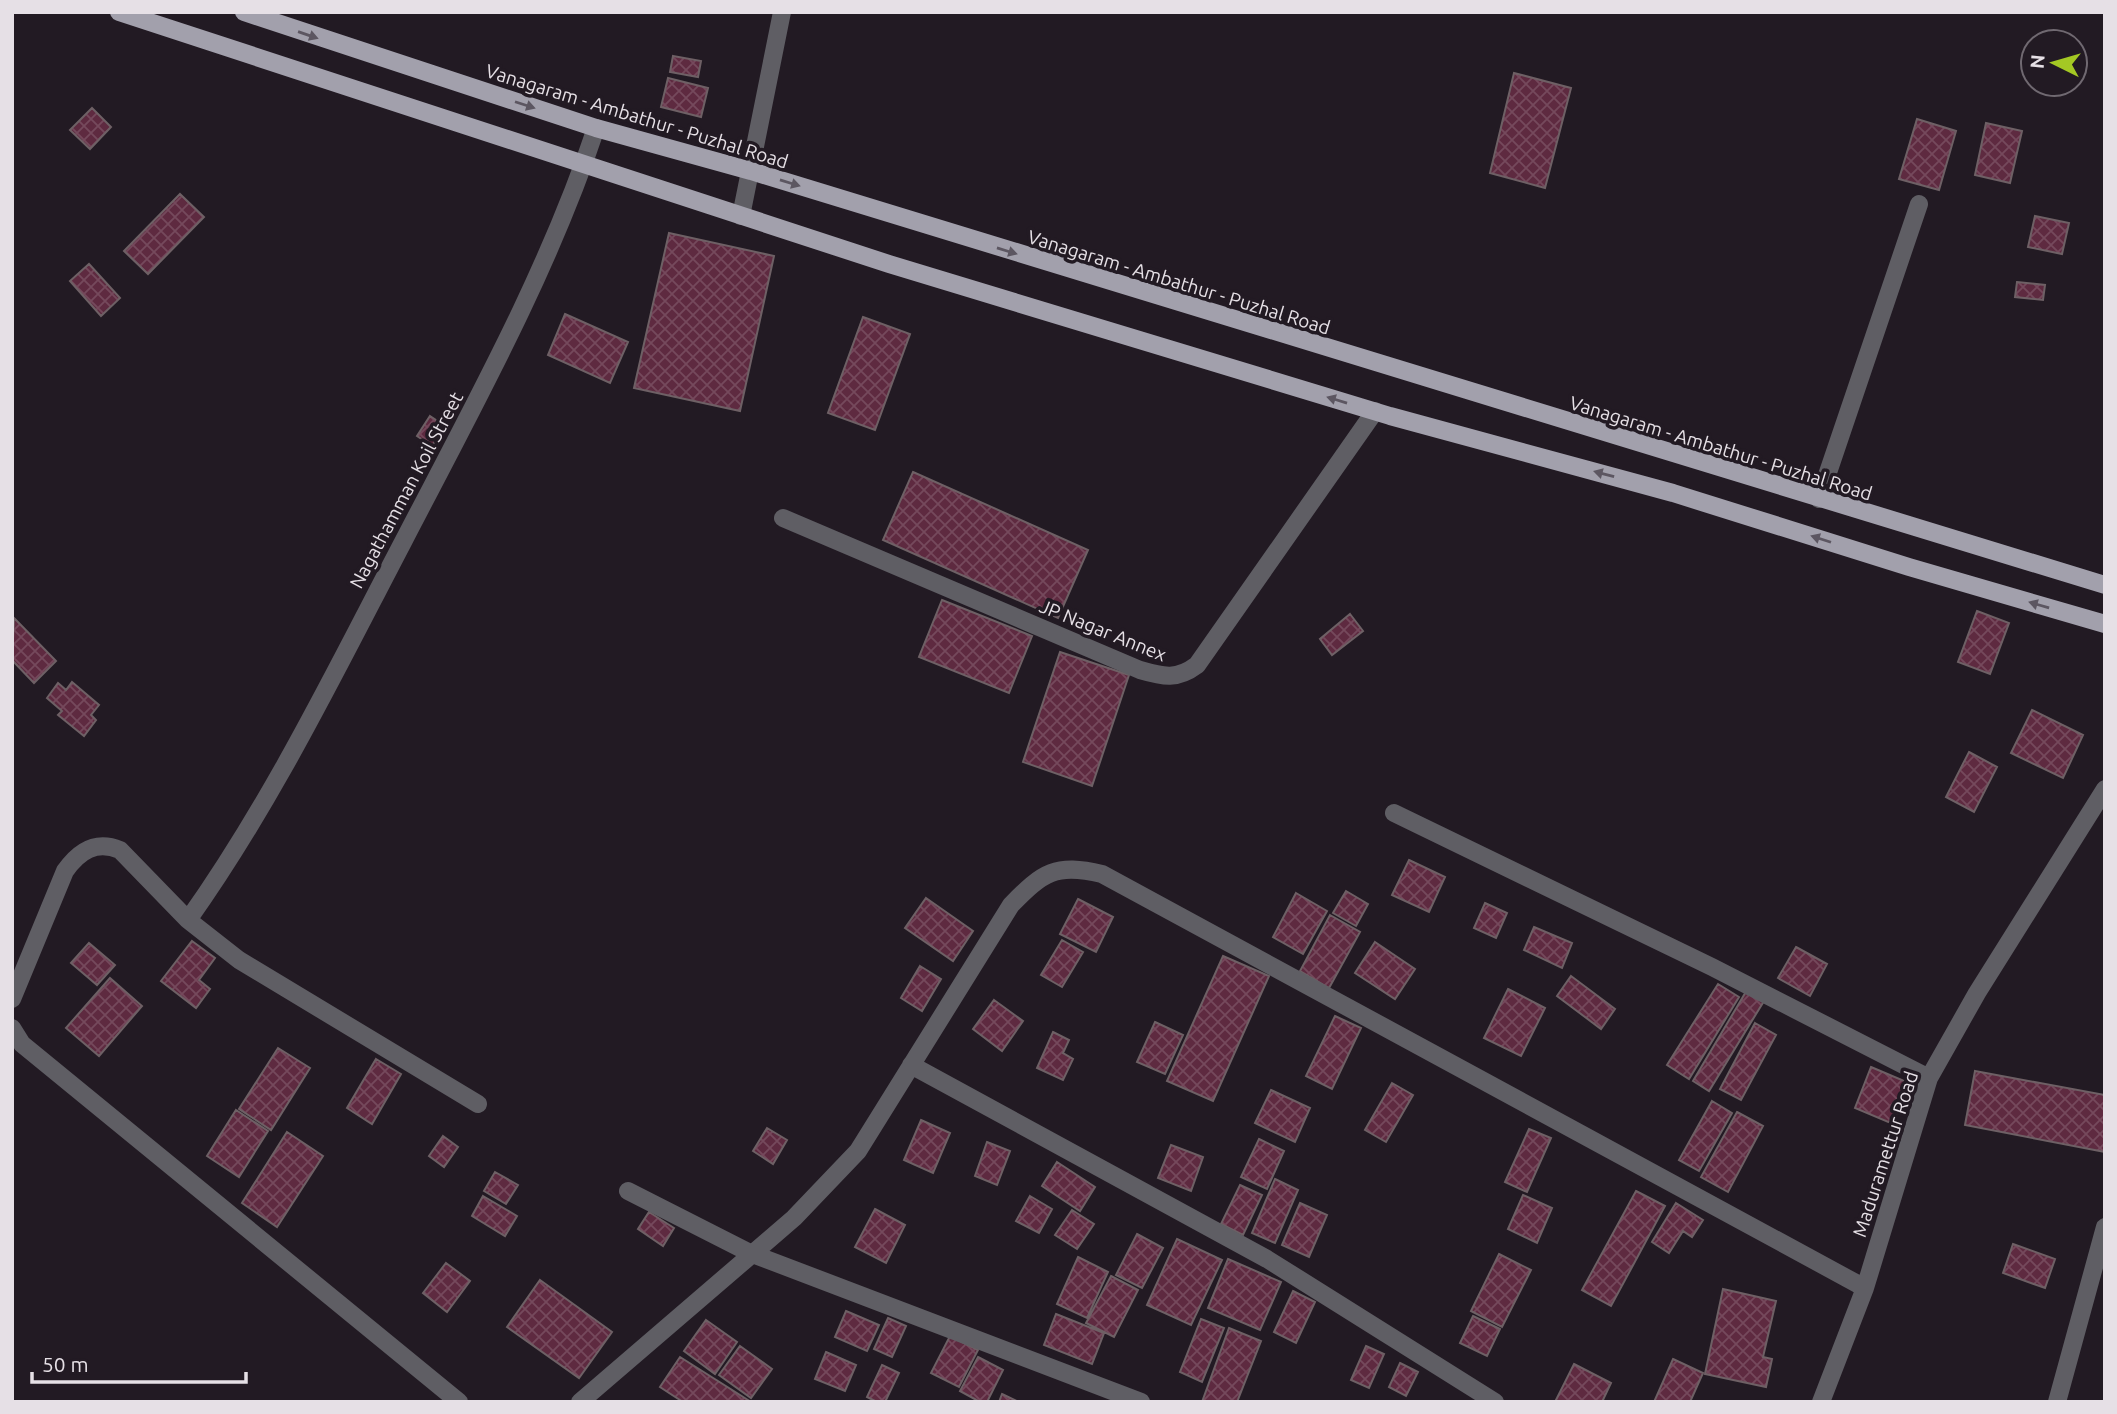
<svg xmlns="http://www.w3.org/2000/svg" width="2117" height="1414" font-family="Ubuntu,sans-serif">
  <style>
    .building { fill: url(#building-cross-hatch); stroke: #6e6065; stroke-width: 2 }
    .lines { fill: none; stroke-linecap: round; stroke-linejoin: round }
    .street { stroke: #5f5e64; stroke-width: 18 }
    .primary { stroke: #a2a0ac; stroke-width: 18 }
    .oneway { fill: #5c5661 }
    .labels { text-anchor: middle; stroke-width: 7; stroke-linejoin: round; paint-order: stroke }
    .street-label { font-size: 19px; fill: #e6e0e6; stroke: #221a23 }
  </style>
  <defs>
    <pattern id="building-cross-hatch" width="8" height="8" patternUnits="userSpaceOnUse" patternTransform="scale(1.75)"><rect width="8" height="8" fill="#5e2a40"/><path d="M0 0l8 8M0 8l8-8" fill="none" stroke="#75495c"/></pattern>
  </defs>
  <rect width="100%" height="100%" fill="#221a23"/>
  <path class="building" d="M673,56L701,61L698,77L670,72Z
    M1514,73L1571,88L1545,188L1490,173Z
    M668,78L708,88L701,117L661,107Z
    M92,108L111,127L90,149L70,130Z
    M1917,119L1956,131L1939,190L1899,179Z
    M1986,123L2022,131L2010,183L1975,175Z
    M180,194L204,217L148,274L124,251Z
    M2035,216L2069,223L2062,254L2028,247Z
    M669,233L774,256L740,411L634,388Z
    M89,264L120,298L101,316L70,281Z
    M2017,282L2045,285L2043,300L2015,297Z
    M565,314L628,342L610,383L548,355Z
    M863,317L910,334L875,430L828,413Z
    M430,416L445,426L432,446L417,436Z
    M913,472L1088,550L1058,618L883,540Z
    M942,600L1032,636L1009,693L919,657Z
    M1977,611L2009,623L1990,674L1958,662Z
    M1350,614L1363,631L1332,655L1320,639Z
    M14,618L56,661L34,683L12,660Z
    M1060,652L1129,675L1092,786L1023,762Z
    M72,682L99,705L91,715L96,720L84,736L58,715L62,711L47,698L58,683L66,690Z
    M2032,710L2083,735L2063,778L2011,753Z
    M1969,752L1997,767L1974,812L1946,797Z
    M1409,860L1445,877L1429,912L1392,895Z
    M1346,891L1368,904L1356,926L1333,913Z
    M1296,893L1327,911L1303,954L1273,937Z
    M926,898L973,931L953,961L905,928Z
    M1078,899L1113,917L1096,952L1060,934Z
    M1485,903L1507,913L1496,938L1474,928Z
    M1330,915L1360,932L1329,988L1300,971Z
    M1534,927L1572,943L1562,968L1524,950Z
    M1062,940L1083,952L1062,987L1041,975Z
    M192,941L215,958L199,980L210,989L196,1008L161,981Z
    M1375,942L1415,969L1395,999L1355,973Z
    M89,943L115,965L97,985L71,963Z
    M1796,947L1827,964L1810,996L1778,978Z
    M1223,956L1269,976L1213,1101L1167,1081Z
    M920,966L941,979L922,1011L901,998Z
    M1571,976L1615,1009L1601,1029L1557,996Z
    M110,978L142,1006L99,1056L66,1028Z
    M1718,984L1739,997L1689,1079L1667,1065Z
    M1508,989L1545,1008L1521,1056L1484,1038Z
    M1747,990L1764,1001L1709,1091L1693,1081Z
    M994,1000L1023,1021L1002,1051L973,1029Z
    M1335,1016L1361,1028L1332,1089L1306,1076Z
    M1155,1022L1183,1035L1165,1074L1137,1062Z
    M1755,1023L1776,1035L1741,1100L1720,1089Z
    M1053,1032L1069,1040L1063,1053L1073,1059L1063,1080L1037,1068Z
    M278,1048L310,1068L271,1130L239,1109Z
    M376,1059L401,1074L372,1124L347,1108Z
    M1871,1067L1909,1083L1893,1124L1855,1108Z
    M1975,1071L2105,1095V1152L1965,1125Z
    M1392,1083L1413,1095L1386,1142L1365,1130Z
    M1271,1090L1310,1108L1295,1142L1255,1123Z
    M1712,1101L1732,1113L1699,1171L1679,1160Z
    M236,1110L268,1131L239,1177L207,1156Z
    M1737,1112L1763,1126L1728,1192L1701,1177Z
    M921,1120L950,1133L933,1173L904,1160Z
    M767,1128L787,1140L773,1164L753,1151Z
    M1529,1129L1551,1138L1527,1192L1505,1182Z
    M287,1132L323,1156L277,1227L242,1203Z
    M443,1136L458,1147L444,1167L429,1156Z
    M1259,1139L1284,1151L1267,1189L1241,1177Z
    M987,1142L1010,1151L997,1185L975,1176Z
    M1171,1145L1203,1157L1191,1191L1158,1178Z
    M1057,1162L1095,1187L1080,1211L1042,1186Z
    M495,1172L518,1185L506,1204L484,1191Z
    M1275,1179L1298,1190L1275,1243L1252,1233Z
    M1240,1185L1262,1195L1243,1235L1221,1224Z
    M1636,1191L1665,1206L1611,1306L1582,1290Z
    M1523,1195L1552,1208L1537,1243L1508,1229Z
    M483,1196L517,1216L505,1236L472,1216Z
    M1030,1196L1052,1209L1039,1233L1016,1221Z
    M1300,1203L1327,1215L1309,1257L1282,1245Z
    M1676,1203L1703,1220L1692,1237L1683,1231L1669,1253L1652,1242Z
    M875,1209L905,1225L886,1263L855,1247Z
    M1072,1210L1094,1224L1077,1249L1055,1235Z
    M649,1212L674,1228L663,1246L638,1229Z
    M1137,1234L1163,1248L1142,1288L1116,1275Z
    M1177,1239L1222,1260L1191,1325L1147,1305Z
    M2013,1244L2055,1259L2045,1288L2003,1273Z
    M1499,1254L1531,1270L1502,1327L1471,1311Z
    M1078,1257L1108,1272L1087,1318L1057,1304Z
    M1228,1259L1281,1282L1260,1330L1208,1308Z
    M446,1263L470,1281L447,1312L423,1293Z
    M1111,1276L1138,1290L1114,1337L1086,1323Z
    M540,1280L612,1332L579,1378L507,1327Z
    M1723,1289L1776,1301L1763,1357L1772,1359L1766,1387L1705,1374Z
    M1293,1291L1315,1302L1296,1343L1274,1332Z
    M846,1311L879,1325L867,1351L835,1337Z
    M1056,1314L1104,1333L1092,1364L1044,1345Z
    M1473,1316L1500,1329L1487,1356L1460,1343Z
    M888,1318L906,1326L892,1357L874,1349Z
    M1201,1319L1224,1328L1202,1382L1180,1372Z
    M706,1320L737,1342L715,1374L684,1351Z
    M1229,1328L1261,1341L1237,1402H1202Z
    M950,1336L978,1350L959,1387L931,1373Z
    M740,1346L772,1369L751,1398L719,1375Z
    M1366,1346L1384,1354L1369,1388L1351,1380Z
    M826,1352L856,1365L845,1391L815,1379Z
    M680,1357L751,1402H683L660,1387Z
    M978,1357L1003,1370L987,1402H980L960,1391Z
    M1673,1359L1703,1373L1690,1402H1654Z
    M1400,1363L1418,1372L1406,1396L1389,1387Z
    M1574,1364L1611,1383L1602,1402H1555Z
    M882,1365L899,1373L885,1402H877L867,1397Z
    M1002,1394L1019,1402H999Z"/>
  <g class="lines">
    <path class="street" d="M741,216L782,12
      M1819,499L1919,204
      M783,518L1140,670C1164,677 1177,680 1197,665L1375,411
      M1394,813L1712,967L1929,1078
      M188,920L239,960L478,1104
      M12,999L65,871C79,851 96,840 120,850L188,920C272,802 336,670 403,542C473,407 548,272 596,128
      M12,1028L22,1044L459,1402
      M911,1065L1267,1259L1495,1402
      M628,1191L750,1253L1141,1402
      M580,1402L794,1218L858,1151L1011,905C1043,872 1056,863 1102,874L1865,1288
      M1821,1402L1865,1288L1929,1078L1977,993L2105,789
      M2057,1402L2105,1227"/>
    <path class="primary" d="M119,12L889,264L1390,416L1673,493L1909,567L2105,624
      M244,12L596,128L751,171L2105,585"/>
  </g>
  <defs><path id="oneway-solid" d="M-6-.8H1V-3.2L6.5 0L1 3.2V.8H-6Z" transform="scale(1.75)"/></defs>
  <g class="oneway">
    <use href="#oneway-solid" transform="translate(308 35) rotate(19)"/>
    <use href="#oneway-solid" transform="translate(525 105) rotate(18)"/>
    <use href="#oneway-solid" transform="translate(790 183) rotate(17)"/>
    <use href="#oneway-solid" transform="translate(1007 251) rotate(17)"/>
    <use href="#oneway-solid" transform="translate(1337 400) rotate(-163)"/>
    <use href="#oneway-solid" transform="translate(1604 474) rotate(-165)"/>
    <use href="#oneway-solid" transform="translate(1821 539) rotate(-162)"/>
    <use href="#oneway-solid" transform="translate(2039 605) rotate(-164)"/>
  </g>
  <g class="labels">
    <g class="street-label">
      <text transform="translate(637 116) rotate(17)" y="7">Vanagaram - Ambathur - Puzhal Road</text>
      <text transform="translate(1179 282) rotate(17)" y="7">Vanagaram - Ambathur - Puzhal Road</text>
      <text transform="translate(1721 448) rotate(17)" y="7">Vanagaram - Ambathur - Puzhal Road</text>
      <text transform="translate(406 490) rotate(-62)" y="7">Nagathamman Koil Street</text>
      <text transform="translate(1103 630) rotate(22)" y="7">JP Nagar Annex</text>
      <text transform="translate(1885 1154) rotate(-72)" y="7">Maduramettur Road</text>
    </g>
  </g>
  <rect width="2117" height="1414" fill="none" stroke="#e6e0e6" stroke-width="28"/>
  <g transform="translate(2054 63) rotate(275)"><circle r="33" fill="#221a23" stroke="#706971" stroke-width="2"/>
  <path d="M0-5L12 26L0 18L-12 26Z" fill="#a4c824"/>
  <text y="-10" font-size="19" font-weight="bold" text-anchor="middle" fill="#e6e0e6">N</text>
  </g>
  <path d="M32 1372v10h214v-10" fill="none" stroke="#e6e0e6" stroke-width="3.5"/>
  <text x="42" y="1372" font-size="21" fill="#e6e0e6" stroke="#221a23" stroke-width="5" paint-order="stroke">50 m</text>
</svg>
